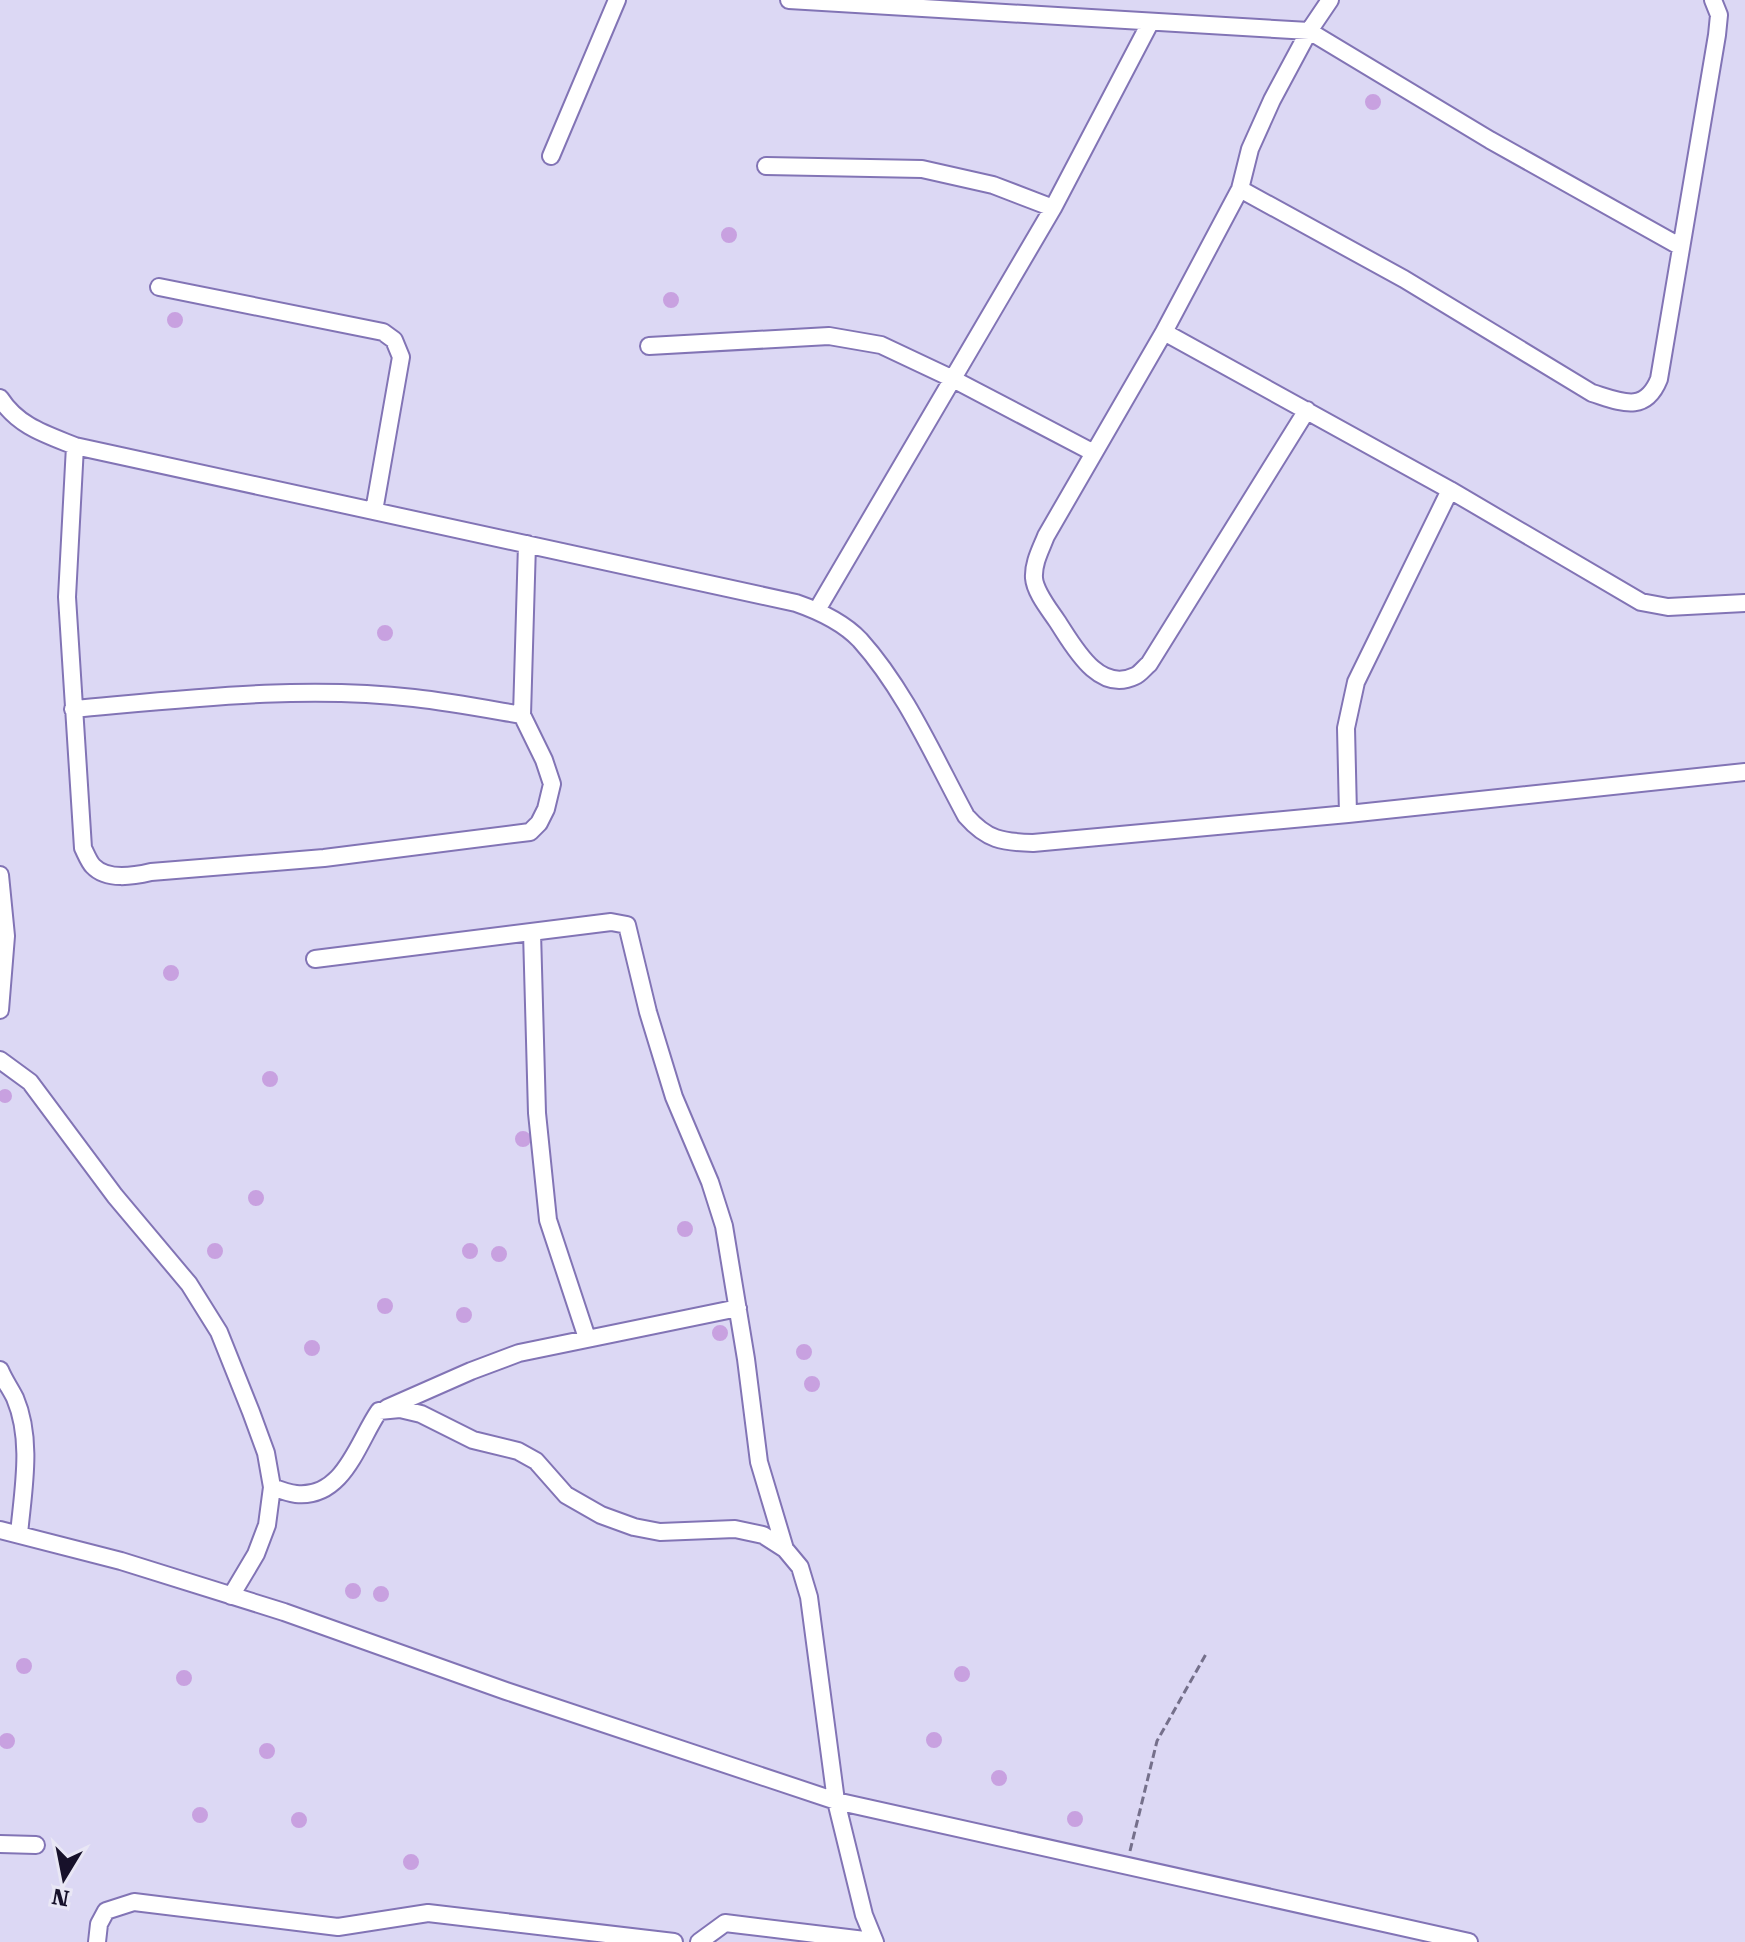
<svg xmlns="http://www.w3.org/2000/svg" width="1745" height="1942" font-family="'Roboto Serif',serif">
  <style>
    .building { fill: #c8a1e0 }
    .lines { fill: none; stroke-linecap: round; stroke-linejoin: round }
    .street-casing { stroke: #8274b5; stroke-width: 20 }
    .path { stroke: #75708b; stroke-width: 3; stroke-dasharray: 8 4; stroke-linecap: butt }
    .street { stroke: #fff; stroke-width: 16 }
  </style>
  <rect width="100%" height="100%" fill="#dcd8f4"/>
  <path class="building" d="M1365 102a8 8 0 1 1 16 0a8 8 0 1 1-16 0Z
    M721 235a8 8 0 1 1 16 0a8 8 0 1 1-16 0Z
    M663 300a8 8 0 1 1 16 0a8 8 0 1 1-16 0Z
    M167 320a8 8 0 1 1 16 0a8 8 0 1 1-16 0Z
    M377 633a8 8 0 1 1 16 0a8 8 0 1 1-16 0Z
    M163 973a8 8 0 1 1 16 0a8 8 0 1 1-16 0Z
    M262 1079a8 8 0 1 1 16 0a8 8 0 1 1-16 0Z
    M-2 1096a7 7 0 1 1 14 0a7 7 0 1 1-14 0Z
    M515 1139a8 8 0 1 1 16 0a8 8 0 1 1-16 0Z
    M248 1198a8 8 0 1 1 16 0a8 8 0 1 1-16 0Z
    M677 1229a8 8 0 1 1 16 0a8 8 0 1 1-16 0Z
    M462 1251a8 8 0 1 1 16 0a8 8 0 1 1-16 0Z
    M207 1251a8 8 0 1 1 16 0a8 8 0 1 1-16 0Z
    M491 1254a8 8 0 1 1 16 0a8 8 0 1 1-16 0Z
    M377 1306a8 8 0 1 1 16 0a8 8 0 1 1-16 0Z
    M456 1315a8 8 0 1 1 16 0a8 8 0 1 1-16 0Z
    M712 1333a8 8 0 1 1 16 0a8 8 0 1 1-16 0Z
    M304 1348a8 8 0 1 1 16 0a8 8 0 1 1-16 0Z
    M796 1352a8 8 0 1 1 16 0a8 8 0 1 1-16 0Z
    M804 1384a8 8 0 1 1 16 0a8 8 0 1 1-16 0Z
    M345 1591a8 8 0 1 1 16 0a8 8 0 1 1-16 0Z
    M373 1594a8 8 0 1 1 16 0a8 8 0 1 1-16 0Z
    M16 1666a8 8 0 1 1 16 0a8 8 0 1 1-16 0Z
    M954 1674a8 8 0 1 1 16 0a8 8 0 1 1-16 0Z
    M176 1678a8 8 0 1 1 16 0a8 8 0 1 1-16 0Z
    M926 1740a8 8 0 1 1 16 0a8 8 0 1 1-16 0Z
    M-1 1741a8 8 0 1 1 16 0a8 8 0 1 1-16 0Z
    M259 1751a8 8 0 1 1 16 0a8 8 0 1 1-16 0Z
    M991 1778a8 8 0 1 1 16 0a8 8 0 1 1-16 0Z
    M192 1815a8 8 0 1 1 16 0a8 8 0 1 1-16 0Z
    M1067 1819a8 8 0 1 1 16 0a8 8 0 1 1-16 0Z
    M291 1820a8 8 0 1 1 16 0a8 8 0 1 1-16 0Z
    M403 1862a8 8 0 1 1 16 0a8 8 0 1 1-16 0Z"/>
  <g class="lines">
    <g class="street-casing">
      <path id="street" d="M789,0L1309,31L1490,140L1681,247
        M551,156L617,0
        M766,166L922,169L993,185L1053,208
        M1240,189L1404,279L1592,393C1621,402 1645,414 1659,379L1717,35L1719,15L1713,0
        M159,287L383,332L394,340L401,357L374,511
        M1164,332L1450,490L1641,602L1668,607L1745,603
        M649,346L829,336L881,345L951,378L1094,453
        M0,398C18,426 45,434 75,446L796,603C819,611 843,622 860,640C905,690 934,757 966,816C987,840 1002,842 1033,843L1348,814L1745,772
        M1307,410L1149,664C1145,667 1140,674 1135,676C1098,694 1073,645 1057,621C1049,609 1035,592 1034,578C1033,563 1041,549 1046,536L1164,332L1240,189L1250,149L1272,100L1309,31L1330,0
        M75,446L67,597L83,848C86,854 89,862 93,866C107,881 134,876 151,872L324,858L530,832L539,823L546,809L552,784L544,760L522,715L527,544
        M817,610L1053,208L1150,23
        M73,709C186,699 301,685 414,698C450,702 487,709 522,715
        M1348,814L1346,728L1356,682L1450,490
        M0,875L6,936L0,1010
        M532,932L537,1113L548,1220L587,1338
        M315,959L611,922L627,925L648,1012L674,1097L710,1182L724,1226L746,1359L759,1462L785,1549
        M0,1060L30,1082L115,1196L189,1284L219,1332L251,1412L266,1453L272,1487L267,1525L256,1554L231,1596
        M0,1370C4,1380 10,1388 15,1398C33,1440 23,1490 19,1534
        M387,1408L471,1371L519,1353L738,1308
        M272,1487C280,1490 288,1493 296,1494C344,1499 358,1441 379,1411L400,1409L421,1414L473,1440L518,1451L536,1461L566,1495L601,1515L634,1527L660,1532L735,1529L763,1535L785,1549L800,1567L809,1597L836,1801L864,1915L875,1942
        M0,1530L121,1561L284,1612L506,1691L836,1801L1469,1942
        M0,1844L36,1845
        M97,1942L99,1924L106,1911L134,1902L338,1927L428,1913L674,1942
        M699,1942L725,1923L873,1941"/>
    </g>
    <path class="path" d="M1130,1851L1157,1741L1206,1654"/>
    <use href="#street" class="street"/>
  </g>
  <g transform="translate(64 1878) rotate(190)" stroke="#e9e7f5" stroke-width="6" paint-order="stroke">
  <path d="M0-6L14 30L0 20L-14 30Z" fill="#17112a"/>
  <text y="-12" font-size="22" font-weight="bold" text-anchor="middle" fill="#17112a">N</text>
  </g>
</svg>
